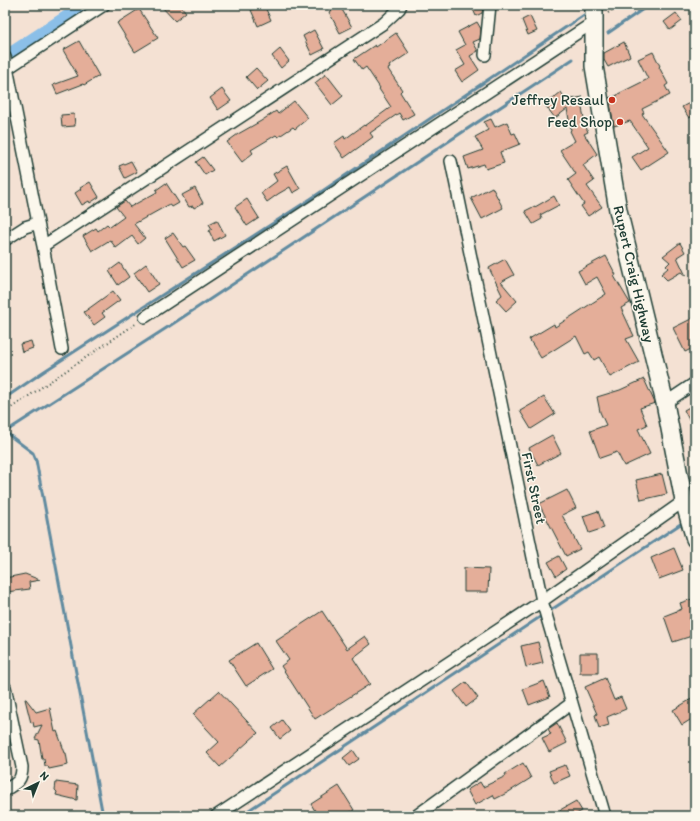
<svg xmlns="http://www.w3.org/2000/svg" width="700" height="821" font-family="Itim,sans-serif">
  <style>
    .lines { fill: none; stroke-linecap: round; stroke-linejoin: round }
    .stream { stroke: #608ba0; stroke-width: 3 }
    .canal { stroke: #8bbfe8; stroke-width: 11 }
    .building { fill: #e4ae99; stroke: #1f3d34 }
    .street-casing { stroke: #1f3d34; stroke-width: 14 }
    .primary-casing { stroke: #1f3d34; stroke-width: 20 }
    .path { stroke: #1f3d34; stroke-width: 2; stroke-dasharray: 1 3; stroke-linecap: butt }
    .street { stroke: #fbf7ec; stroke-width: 11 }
    .primary { stroke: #fbf7ec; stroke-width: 17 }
    .poi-dot { fill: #c8321e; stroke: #fbf7ec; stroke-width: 1.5 }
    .labels { text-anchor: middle; stroke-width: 3; stroke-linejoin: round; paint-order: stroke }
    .poi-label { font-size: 15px; fill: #1f3d34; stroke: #fbf7ec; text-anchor: end }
    .street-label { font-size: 15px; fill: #1f3d34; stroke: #fbf7ec }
  </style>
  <rect width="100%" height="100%" fill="#f4e1d3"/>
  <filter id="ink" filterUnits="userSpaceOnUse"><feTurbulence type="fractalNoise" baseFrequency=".025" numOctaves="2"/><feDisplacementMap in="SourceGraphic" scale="8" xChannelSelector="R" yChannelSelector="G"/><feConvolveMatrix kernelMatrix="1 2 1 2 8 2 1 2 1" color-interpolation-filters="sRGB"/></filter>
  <g filter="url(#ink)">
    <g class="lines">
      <path class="stream" d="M608,33L649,5
        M5,398L43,372L312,198L587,13
        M5,432L168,327L573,59
        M5,432L33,453L36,460L103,816
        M548,612L685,521
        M240,816L543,615"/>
      <path class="canal" d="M5,56L83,5"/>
    </g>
    <path class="building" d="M160,5H180L186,12L175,21Z
      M261,5H264L271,20L258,26L251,10Z
      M478,5H482L483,8L482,13L476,16L472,7Z
      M340,6L352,27L340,33L329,12Z
      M139,9L158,38L135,52L117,23Z
      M676,13L682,21L670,30L664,22Z
      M530,16L537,31L528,35L522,20Z
      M477,22L481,29L480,39L473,42L478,51L470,56L479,70L462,82L455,71L465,65L456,50L465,45L458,32Z
      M314,30L324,49L312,55L303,36Z
      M396,33L409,53L389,66L390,68L388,69L402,90L400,92L414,114L403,120L399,113L370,133L373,137L344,158L334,143L344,136L345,139L364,125L365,126L391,107L379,89L380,88L366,67L362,70L354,59L375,45L376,47Z
      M79,41L99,76L84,85L83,84L57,94L53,85L78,76L63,50Z
      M624,42L630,56L608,67L604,60V53Z
      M280,49L289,61L281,68L272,56Z
      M653,52L660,66L659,67L668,84L665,86L670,95L642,109L644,113L642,114L669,152L641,170L632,157L648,147L630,121L614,126L609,98L618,95V94L648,79L638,59Z
      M256,68L268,81L257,90L246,77Z
      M326,74L343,96L332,105L315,83Z
      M222,89L231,101L218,110L210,98Z
      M561,92L566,100L583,97L580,99L586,127L588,132L584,134L597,154L583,165L594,181L587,186L602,207L588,216L581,206L584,204L568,180L576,174L560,150L575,141L570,131L571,130L567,109L555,118L545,105Z
      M695,100V115L689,118L682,107Z
      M294,101L308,118L295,129L293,127L278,137L276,135L251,150L253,153L242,162L227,142L238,134L261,121L276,111L278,114Z
      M74,114L75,126L62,127L61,115Z
      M491,119L495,127L507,122L512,134L515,133L520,144L500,152L504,163L486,169L484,164L468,169L464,157L483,150L475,137L488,130L484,122Z
      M203,157L213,170L205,175L196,162Z
      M131,161L137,172L125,178L119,166Z
      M287,166L300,189L293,193L290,187L278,194L267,202L261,193L277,181L273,174Z
      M90,182L99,197L90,203L89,201L82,205L75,193L81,189L80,188Z
      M166,183L179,203L172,207L170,204L134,224L145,238L138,244L132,236L116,248L110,240L92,251L83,236L96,228L98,231L107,224L110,227L124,217L116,207L125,201L130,207L157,192L156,190Z
      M492,187L503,208L482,219L471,198Z
      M195,188L203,203L194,208L193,206L189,207L182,195Z
      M554,196L559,205L540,215L542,219L533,224L525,211L535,206V207Z
      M247,199L259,218L247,226L235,207Z
      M217,220L225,235L214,241L209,231L212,229L209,224Z
      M173,233L183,247L185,246L195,260L183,267L165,238Z
      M680,243L685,252L677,257L686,276L681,272L667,280L661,274L668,268L666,266L670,262L663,256Z
      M606,256L616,275L614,276L630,303L621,308L634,336L626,339L639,362L610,377L599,357L594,360L589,352L585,354L576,336L541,358L529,339L554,324L555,327L606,294L597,277L585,284L578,271Z
      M505,259L514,275L501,282L517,301L506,311L496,300L502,295L489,268Z
      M120,263L129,277L118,285L109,271Z
      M146,264L159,284L147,292L134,273Z
      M113,291L120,300L102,313L105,317L94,325L84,312Z
      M695,317V347L685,352L673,328Z
      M31,341L33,348L22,352L20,344Z
      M644,379L655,403L640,408L647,425L638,429L650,454L624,466L617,452L600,458L590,431L606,425L600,412L597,397L620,390Z
      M544,397L555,414L531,429L520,411Z
      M695,404V432L684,410Z
      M552,435L561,453L538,465L529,448Z
      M662,474L667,494L641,500L636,480Z
      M567,490L576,508L562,515L580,549L566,556L539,504Z
      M598,511L604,528L589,533L583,516Z
      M674,548L683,570L659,579L651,558Z
      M559,556L566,569L556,576L548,562Z
      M464,568L489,569L488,592H464Z
      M25,574L40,580L29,582L30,589L6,592L5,578Z
      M695,598V617L689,619L695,635L673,642L664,616L682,609L680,603Z
      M322,611L347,649L365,636L371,644L353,658L370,684L315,719L281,666L289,660L276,641Z
      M538,642L543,663L526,667L521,646Z
      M256,643L272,669L246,686L229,660Z
      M580,653H598V673H580Z
      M605,678L614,700L621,697L626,709L607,717L609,725L599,728L595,715L597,714L585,687Z
      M544,681L550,697L529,705L523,689Z
      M466,682L478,698L466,707L454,691Z
      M219,691L258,733L220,767L207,753L219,742L193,714Z
      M695,697V717L682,725L673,710Z
      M25,699H26L36,712L50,708L55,732L57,731L65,753H66L68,765L49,769L48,766H45L44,759H42L39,740L35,739L42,725L34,727L33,722L31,723Z
      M282,720L290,731L280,739L272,728Z
      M557,723L567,743L549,752L542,738L551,734L548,729Z
      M353,750L359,759L349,766L343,758Z
      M523,763L531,778L507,793L495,799L493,795L475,805L467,790L480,782L483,787L506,776L505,774Z
      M565,765L570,776L554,783L549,771Z
      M56,782L78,785L77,800L56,795L57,792L55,790Z
      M339,786L354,810L344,816H318L311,804Z
      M576,801L582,811L572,816H563L560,810Z"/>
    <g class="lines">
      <g class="street-casing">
        <path id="street" d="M485,55L490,5
          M5,57L38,223L43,246L62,349
          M5,70L104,5
          M451,161L542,601L605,816
          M5,240L25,227L38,223
          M43,246L384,23L399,9L401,5
          M145,317L594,22
          M665,403L695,383
          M5,687L22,767C22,782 16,783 5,790
          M216,816L542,601L684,501
          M416,816L572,703"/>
      </g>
      <g class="primary-casing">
        <path id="primary" d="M594,5V66L618,210L665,403L684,501L695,539"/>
      </g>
      <path class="path" d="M608,13L619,5
        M5,412L137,323"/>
      <use href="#street" class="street"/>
      <use href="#primary" class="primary"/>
    </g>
  </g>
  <g class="poi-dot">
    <circle cx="612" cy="100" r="4"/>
    <circle cx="620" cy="122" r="4"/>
  </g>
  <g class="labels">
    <g class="poi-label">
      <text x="604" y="105">Jeffrey Resaul</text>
      <text x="612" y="127">Feed Shop</text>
    </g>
    <g class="street-label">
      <text transform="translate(634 274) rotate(77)" y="5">Rupert Craig Highway</text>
      <text transform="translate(534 488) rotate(78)" y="5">First Street</text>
    </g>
  </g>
  <rect width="700" height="821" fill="none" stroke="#fbf7ec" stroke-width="20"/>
  <rect x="10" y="10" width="680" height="801" fill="none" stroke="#1f3d34" stroke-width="1.5" filter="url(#ink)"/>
  <g transform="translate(38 783) rotate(43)" stroke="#fbf7ec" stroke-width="3" paint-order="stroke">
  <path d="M0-3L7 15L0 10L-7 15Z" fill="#1f3d34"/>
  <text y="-6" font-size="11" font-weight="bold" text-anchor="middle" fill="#1f3d34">N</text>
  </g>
</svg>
